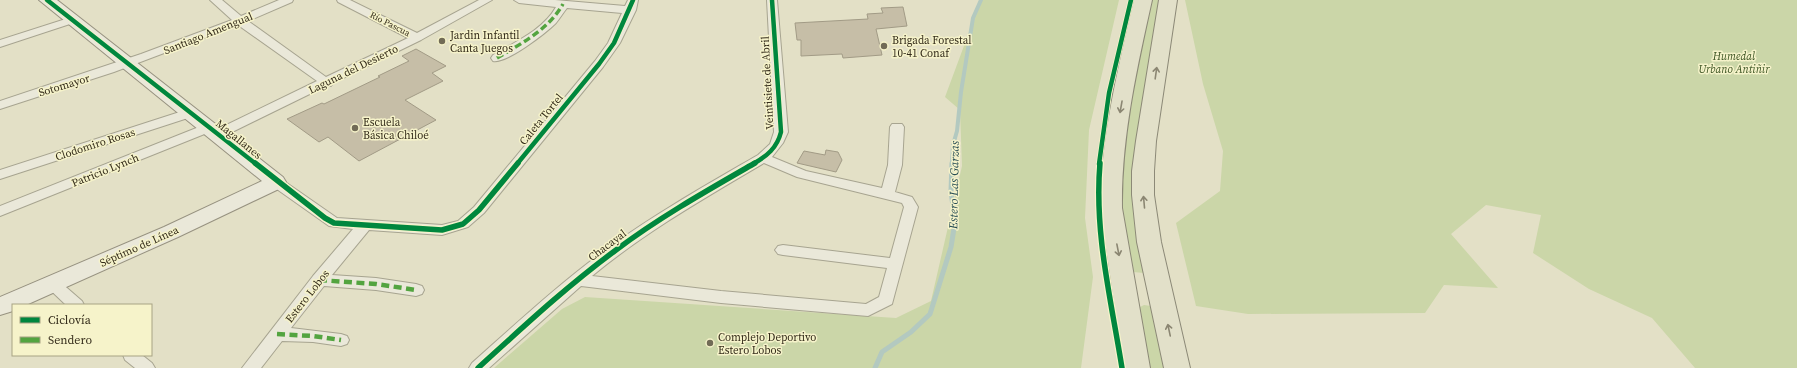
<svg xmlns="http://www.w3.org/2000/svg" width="1797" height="368" font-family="'Source Serif 4',serif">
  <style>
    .green { fill: #cbd6a8 }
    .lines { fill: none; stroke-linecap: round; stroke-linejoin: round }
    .stream-far1 { stroke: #b3c9c0; stroke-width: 4 }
    .stream { stroke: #b3c9c0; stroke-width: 5 }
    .building { fill: #c6bea7; stroke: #a29b86 }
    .street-casing { stroke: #a7a490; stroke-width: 2 }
    .secondary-casing { stroke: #979280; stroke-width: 2 }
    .primary-casing { stroke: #8c8977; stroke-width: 2 }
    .street { fill: #eae8d9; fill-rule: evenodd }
    .secondary { fill: #eae8d9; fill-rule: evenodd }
    .primary { fill: #e2e0c9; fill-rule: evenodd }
    .quiet-far1 { stroke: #53a440; stroke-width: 3.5; stroke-dasharray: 7 3.5; stroke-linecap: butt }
    .quiet { stroke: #53a440; stroke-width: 4.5; stroke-dasharray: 8 4.5; stroke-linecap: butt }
    .cycleway-far1-casing { stroke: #f6f3ca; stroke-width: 6 }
    .cycleway-casing { stroke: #f6f3ca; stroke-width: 8 }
    .cycleway-far1 { stroke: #00873e; stroke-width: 4.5 }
    .cycleway { stroke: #00873e; stroke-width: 5.5 }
    .oneway { stroke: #8b8672 }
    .poi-dot { fill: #716b56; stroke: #f6f3ca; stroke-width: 1.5 }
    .labels { text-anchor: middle; stroke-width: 3; stroke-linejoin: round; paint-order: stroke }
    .far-street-label { font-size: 9px; fill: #342c1a; stroke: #f6f3ca }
    .street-label { font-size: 11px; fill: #342c1a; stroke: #f6f3ca }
    .poi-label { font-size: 11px; fill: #342c1a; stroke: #f6f3ca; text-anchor: start }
    .park-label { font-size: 11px; font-style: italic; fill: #3a5220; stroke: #f6f3ca }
    .water-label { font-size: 12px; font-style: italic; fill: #284e55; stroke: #f6f3ca }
  </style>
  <rect width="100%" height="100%" fill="#e3e0c6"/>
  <path class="green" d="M981,0H1119L1089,130L1085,218L1093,277L1081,368H494L562,309L585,297L896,318L931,301L962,166L960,110L945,97Z
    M1149,0H1161L1144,273L1133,272C1126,247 1120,220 1120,194C1121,129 1138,64 1149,0Z
    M1185,0H1797V368H1695L1652,318L1589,289L1533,253L1541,215L1486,205L1451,234L1498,288L1444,285L1425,313L1248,314L1196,306L1176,223L1220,191L1223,151L1203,84Z
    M1144,305L1151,306L1166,368H1148L1139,310L1140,307Z"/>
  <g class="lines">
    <path class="stream-far1" d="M952,164L953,145L957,131L961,92L973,18L981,0"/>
    <path class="stream" d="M875,368L882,352L911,332L930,314L951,247L955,222L951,191L952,163"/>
  </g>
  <path class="building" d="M903,7L907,26L876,29L882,55L843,58L842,54L801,56V40H797L795,23L868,19L867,14L883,13L881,8Z
    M416,49L446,66L432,73L443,81L405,100L436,120L359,161L328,137L319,142L287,119L322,103L324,104L380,77L378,76L409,61L402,56Z
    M826,150L838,152L842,160L836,172L797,163L804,151L825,155Z"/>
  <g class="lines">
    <g class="street-casing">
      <path id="street" d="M210,0H222L241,16L279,0H293L292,2L248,21L326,77L408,38L338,2L337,0H350L417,33L479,0H492L421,40L333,83L331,86H326L222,137H212L210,134L212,131L0,216V206L204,125H214L216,128L214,131L317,81L238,25L114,72L0,109V101L141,54L232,20Z
        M514,0H555L625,6L628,0H638L636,10L620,43L603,67L484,213L468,227L442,235L369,230L332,275L376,278L416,284L422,286L424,290L422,294L416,296L376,290L324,286L291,328L341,334L347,336L349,340L347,344L341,346L313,342L282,341L261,368H242L313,276L353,229L329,226L271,185L269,182L271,179L276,178L281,179L337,218L442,225L458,221L474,207L595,61L608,43L622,13L567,8C563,13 560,18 556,23C546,33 506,64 493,61L491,58L493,55C515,42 543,30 556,7L519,3Z
        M767,0H777L788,132L783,143L772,157L806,171L882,188L888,165L890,127L892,124H902L904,127L902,165L895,192L912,197L918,207L892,304L868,316L721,303L581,286L489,368H469L472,363C517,323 562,281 611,246C658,212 708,184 758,155L770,144L774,132ZM764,163L797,177L902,203L904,207L890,258L783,245L778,246L775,250L778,254L783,255L887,268L879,297L866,304L721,291L592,276C645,232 705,198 764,163Z
        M72,17L76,18L78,20L76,22L0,47V40Z
        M189,109L194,110L195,113L194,116L0,179V170Z
        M53,279L59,281L82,301L84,305H66L45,285L47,281Z
        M123,355H142L152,363L155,368H135L125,360Z"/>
    </g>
    <g class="secondary-casing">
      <path id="secondary" d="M39,0H57L283,177L286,182L283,187L178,237L26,305H13V311L0,315V297L164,227L262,181Z"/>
    </g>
    <g class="primary-casing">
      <path id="primary" d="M1134,0H1152C1137,68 1121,138 1122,208L1150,368H1124L1100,208C1101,138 1118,68 1134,0Z
        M1159,0H1177L1156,141L1154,171V195L1161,242L1190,368H1164L1137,242L1132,195V171L1136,141Z"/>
    </g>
    <use href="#street" class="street"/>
    <use href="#secondary" class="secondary"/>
    <use href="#primary" class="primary"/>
    <path class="quiet-far1" d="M497,58C522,43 548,30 563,4"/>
    <path class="quiet" d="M319,280L376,284L416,290
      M277,334L313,336L341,340"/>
    <g class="cycleway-far1-casing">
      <path id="cycleway-far1" d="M47,0L256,164
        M517,164L599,64L614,43L633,0
        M753,164C767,156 777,148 781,132L772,0
        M1099,164L1109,93L1131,0"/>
    </g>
    <g class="cycleway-casing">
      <path id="cycleway" d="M255,163L325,218L334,223L442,230L463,224L479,210L518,163
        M1100,163C1094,233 1111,299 1122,368
        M478,368C523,327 567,286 616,250C660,217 708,190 755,163"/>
    </g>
    <use href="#cycleway-far1" class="cycleway-far1"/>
    <use href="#cycleway" class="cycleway"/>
  </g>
  <defs><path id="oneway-shaft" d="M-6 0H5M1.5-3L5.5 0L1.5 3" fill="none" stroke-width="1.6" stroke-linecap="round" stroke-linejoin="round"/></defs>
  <g class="oneway">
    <use href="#oneway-shaft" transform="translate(1156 73) rotate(-82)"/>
    <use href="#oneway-shaft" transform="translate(1121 107) rotate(100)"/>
    <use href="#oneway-shaft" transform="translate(1144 202) rotate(-95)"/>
    <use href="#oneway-shaft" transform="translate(1118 250) rotate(79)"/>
    <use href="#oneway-shaft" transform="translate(1169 330) rotate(-102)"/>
  </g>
  <g class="poi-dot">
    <circle cx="442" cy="41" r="4"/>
    <circle cx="884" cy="46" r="4"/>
    <circle cx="355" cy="128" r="4"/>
    <circle cx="710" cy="343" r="4"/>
  </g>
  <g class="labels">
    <g class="far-street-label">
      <text transform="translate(390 24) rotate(27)" y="3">Río Pascua</text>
    </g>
    <g class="street-label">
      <text transform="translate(208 33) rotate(-22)" y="4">Santiago Amengual</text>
      <text transform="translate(353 69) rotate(-26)" y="4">Laguna del Desierto</text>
      <text transform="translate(767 83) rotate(-93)" y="4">Veintisiete de Abril</text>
      <text transform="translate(64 85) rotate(-17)" y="4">Sotomayor</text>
      <text transform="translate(541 119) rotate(-51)" y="4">Caleta Tortel</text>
      <text transform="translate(239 139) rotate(39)" y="4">Magallanes</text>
      <text transform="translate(95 144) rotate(-18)" y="4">Clodomiro Rosas</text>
      <text transform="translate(105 170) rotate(-22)" y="4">Patricio Lynch</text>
      <text transform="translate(607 245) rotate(-37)" y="4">Chacayal</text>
      <text transform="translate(139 246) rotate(-24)" y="4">Séptimo de Línea</text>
      <text transform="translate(307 296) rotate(-52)" y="4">Estero Lobos</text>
    </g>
    <g class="poi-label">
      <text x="450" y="39">Jardin Infantil<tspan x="450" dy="13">Canta Juegos</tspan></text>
      <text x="892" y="44">Brigada Forestal<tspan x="892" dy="13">10-41 Conaf</tspan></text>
      <text x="363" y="126">Escuela<tspan x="363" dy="13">Básica Chiloé</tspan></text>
      <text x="718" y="341">Complejo Deportivo<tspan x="718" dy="13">Estero Lobos</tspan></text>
    </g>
    <g class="park-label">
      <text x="1734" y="60">Humedal<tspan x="1734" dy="13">Urbano Antiñir</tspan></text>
    </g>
    <g class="water-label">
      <text transform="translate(954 185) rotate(-89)" y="4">Estero Las Garzas</text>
    </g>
  </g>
  <rect x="12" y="304" width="140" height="52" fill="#f6f3ca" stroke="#a8a384"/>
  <rect x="20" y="317" width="20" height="6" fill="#00873e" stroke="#a8a384"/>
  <text x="48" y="324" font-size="12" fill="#342c1a">Ciclovía</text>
  <rect x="20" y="337" width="20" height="6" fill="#53a440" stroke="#a8a384"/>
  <text x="48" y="344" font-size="12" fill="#342c1a">Sendero</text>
</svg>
